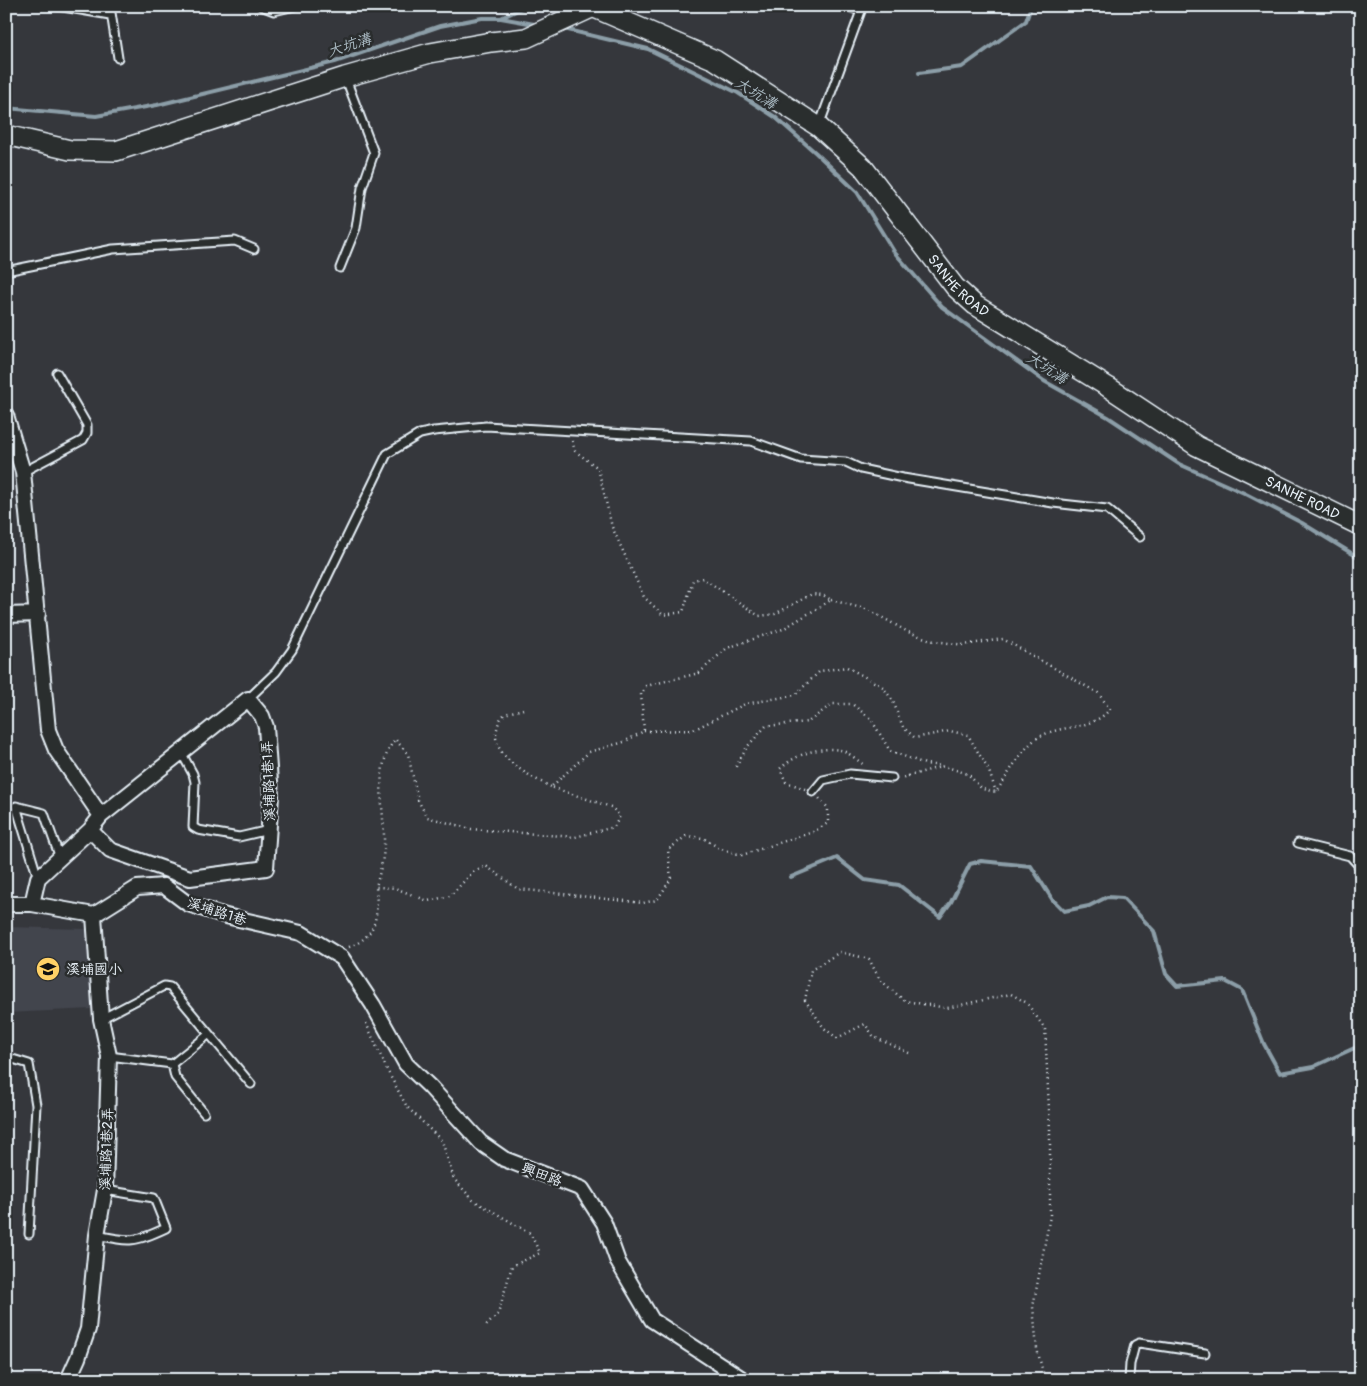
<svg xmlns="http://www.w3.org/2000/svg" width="1367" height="1386" font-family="Pangolin,'LXGW WenKai TC',sans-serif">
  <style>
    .built { fill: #42444d }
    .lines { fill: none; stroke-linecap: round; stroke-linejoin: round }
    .stream { stroke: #8c9ea8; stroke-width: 4 }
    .lane-casing { stroke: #e8f1f8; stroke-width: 11 }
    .street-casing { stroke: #e8f1f8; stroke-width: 18 }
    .secondary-casing { stroke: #e8f1f8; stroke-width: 22 }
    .path { stroke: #e8f1f8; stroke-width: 2.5; stroke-dasharray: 1 4; stroke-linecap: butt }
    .lane { stroke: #2a2d2e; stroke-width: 7 }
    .street { stroke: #2a2d2e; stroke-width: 14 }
    .secondary { stroke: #2a2d2e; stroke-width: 19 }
    .labels { text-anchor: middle; stroke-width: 5; stroke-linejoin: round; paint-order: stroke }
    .street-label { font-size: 14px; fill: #e8f1f8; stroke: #2a2d2e }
    .poi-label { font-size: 14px; fill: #e8f1f8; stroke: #2a2d2e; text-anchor: start }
    .water-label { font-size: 15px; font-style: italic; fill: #aabac3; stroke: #2a2d2e }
  </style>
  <rect width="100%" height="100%" fill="#35373c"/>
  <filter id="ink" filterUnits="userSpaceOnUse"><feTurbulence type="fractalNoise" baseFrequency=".02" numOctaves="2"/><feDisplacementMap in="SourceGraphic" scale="10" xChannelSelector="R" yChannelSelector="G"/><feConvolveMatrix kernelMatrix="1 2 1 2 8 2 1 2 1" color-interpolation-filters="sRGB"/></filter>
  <g filter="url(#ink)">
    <path class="built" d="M6,927L88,929L93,1009L6,1013Z"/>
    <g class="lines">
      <path class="stream" d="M501,18L526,6
        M564,29L648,49L738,93L775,117L816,153L857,192L895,253L942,307L1044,381L1108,417L1179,464L1244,493L1302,523L1361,559
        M919,73L962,67L1026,21L1031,6
        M6,108L96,116L157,105L335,62L440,26L482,18H501L540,25
        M791,877L837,858L865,880L899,885L940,917L951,902L970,864L981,861L1031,866L1052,899L1064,911L1089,906L1107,897L1123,898L1154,931L1166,974L1177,986L1225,981L1242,990L1264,1044L1280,1073L1313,1067L1361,1045"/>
      <g class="lane-casing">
        <path id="lane" d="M57,6L110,15
          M110,6L118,58
          M261,6L274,11L295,6
          M819,126L861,11L845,6
          M340,268L356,228L362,188L374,153L346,79
          M6,271L113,249L235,241L254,249
          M23,472L83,440L87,433V425L57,373
          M248,699L276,672L292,650L387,454L420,434L434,431L486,426L751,441L801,459L846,462L861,469L903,478L1053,503L1107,509L1140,537
          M181,752L193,774L195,782L193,827L198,830L239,837L269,830
          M813,792L823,780L850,774L892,778
          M1298,843L1350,856L1361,868
          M38,878L16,806L44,813L60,858
          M101,1019L164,986L170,987L251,1084
          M109,1056L172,1064
          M6,1057L29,1064L36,1105L29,1234
          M204,1113L175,1077L172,1064L208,1035
          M97,1235C130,1242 134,1243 166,1228L154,1198L105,1190
          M1129,1380L1130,1364L1135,1345L1139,1343L1205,1353"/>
      </g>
      <g class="street-casing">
        <path id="street" d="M6,415L23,472L48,730L56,750L101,816
          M6,615L38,614
          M6,904H32L94,915L137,888L164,886L188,904L226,916L301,933L342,958L373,1005L406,1064L430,1087L481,1143L504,1159L582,1189L604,1223L618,1262L652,1320L744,1380
          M32,904L38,878L90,830L101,816L248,699L262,716L266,727L271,796L266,868L190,878L110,850L90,830
          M68,1380L78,1358L88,1329L97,1235L105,1190L109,1056L101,1019L94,915"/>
      </g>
      <g class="secondary-casing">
        <g id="secondary">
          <path id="s1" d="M590,6L715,60L819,127L863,167L955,287L975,305L1108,387L1197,446L1361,526"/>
          <path d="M6,135L70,150L116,151L345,77L430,53L491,42L526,38L591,8"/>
        </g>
      </g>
      <path class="path" d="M572,441L575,451L598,468L612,527L644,597L663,615L683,612L693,580L703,578L759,616L775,614L812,594L823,595L831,600L783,629L727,648L699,673L646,686L641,694L644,731L624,742L589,752L551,787L611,807L620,816L614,827L575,837L471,829L427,817L418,800L408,754L395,739C372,771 385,808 384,845C384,859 379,874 376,887L395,888L428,901L450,896L473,872L486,866L518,889L643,903L657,900L671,879L668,850L686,836L703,838L721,849L742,855L813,832L828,823V808L819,798
        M831,600L869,610L908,632L934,641L964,645L1003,639L1098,693L1110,709C1092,731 1061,724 1039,737C1023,746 1007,777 996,792L982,789L968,774L944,766L901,778
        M523,709C517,711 508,712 504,715C500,718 498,724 497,729C489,756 531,777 551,787
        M644,731L693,730L745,704L795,695L820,671L847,667L883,687L893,701L903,727L915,738L950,731L968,735L989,771L996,792
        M736,767L747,747L766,726L808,722L832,704H852L871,719L890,751L925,764L943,766
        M805,789L786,782L780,769C794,755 819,746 840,750C847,751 857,760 864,765
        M349,947C378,936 378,915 376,887
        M366,1023L388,1072L407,1107L442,1141L454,1179L473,1200L530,1233L540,1253L512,1266L498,1314L485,1327
        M909,1053L874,1037L865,1024L837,1038L824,1028L805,1000L811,970L840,952L869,959L880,980L905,1001L947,1008L1011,994L1027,1003L1045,1029L1050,1130V1216L1033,1307L1037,1349L1045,1380"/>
      <use href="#lane" class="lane"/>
      <use href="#street" class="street"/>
      <use href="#secondary" class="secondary"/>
    </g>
  </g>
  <defs>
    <g id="school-disc" transform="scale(1.25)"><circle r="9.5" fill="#ffd166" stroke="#2a2d2e"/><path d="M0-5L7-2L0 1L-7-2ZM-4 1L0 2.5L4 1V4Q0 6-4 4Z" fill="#111"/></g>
  </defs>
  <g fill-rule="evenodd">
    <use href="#school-disc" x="48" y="969"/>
  </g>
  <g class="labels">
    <g class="street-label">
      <text dy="5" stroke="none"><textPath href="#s1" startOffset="472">SANHE ROAD</textPath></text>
      <text dy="5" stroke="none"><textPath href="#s1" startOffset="878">SANHE ROAD</textPath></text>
      <text transform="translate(268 781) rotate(-92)" y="5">溪埔路1巷1弄</text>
      <text transform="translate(217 911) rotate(18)" y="5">溪埔路1巷</text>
      <text transform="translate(106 1149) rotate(-88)" y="5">溪埔路1巷2弄</text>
      <text transform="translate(542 1174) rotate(21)" y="5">興田路</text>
    </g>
    <g class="poi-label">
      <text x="66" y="974">溪埔國小</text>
    </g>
    <g class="water-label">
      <text transform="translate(349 45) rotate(-18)" y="5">大坑溝</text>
      <text transform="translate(756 93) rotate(32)" y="5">大坑溝</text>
      <text transform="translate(1047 368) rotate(33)" y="5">大坑溝</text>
    </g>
  </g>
  <rect width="1367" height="1386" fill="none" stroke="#2a2d2e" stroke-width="25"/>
  <rect x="12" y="12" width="1342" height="1361" fill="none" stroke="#e8f1f8" stroke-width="2" filter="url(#ink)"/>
</svg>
